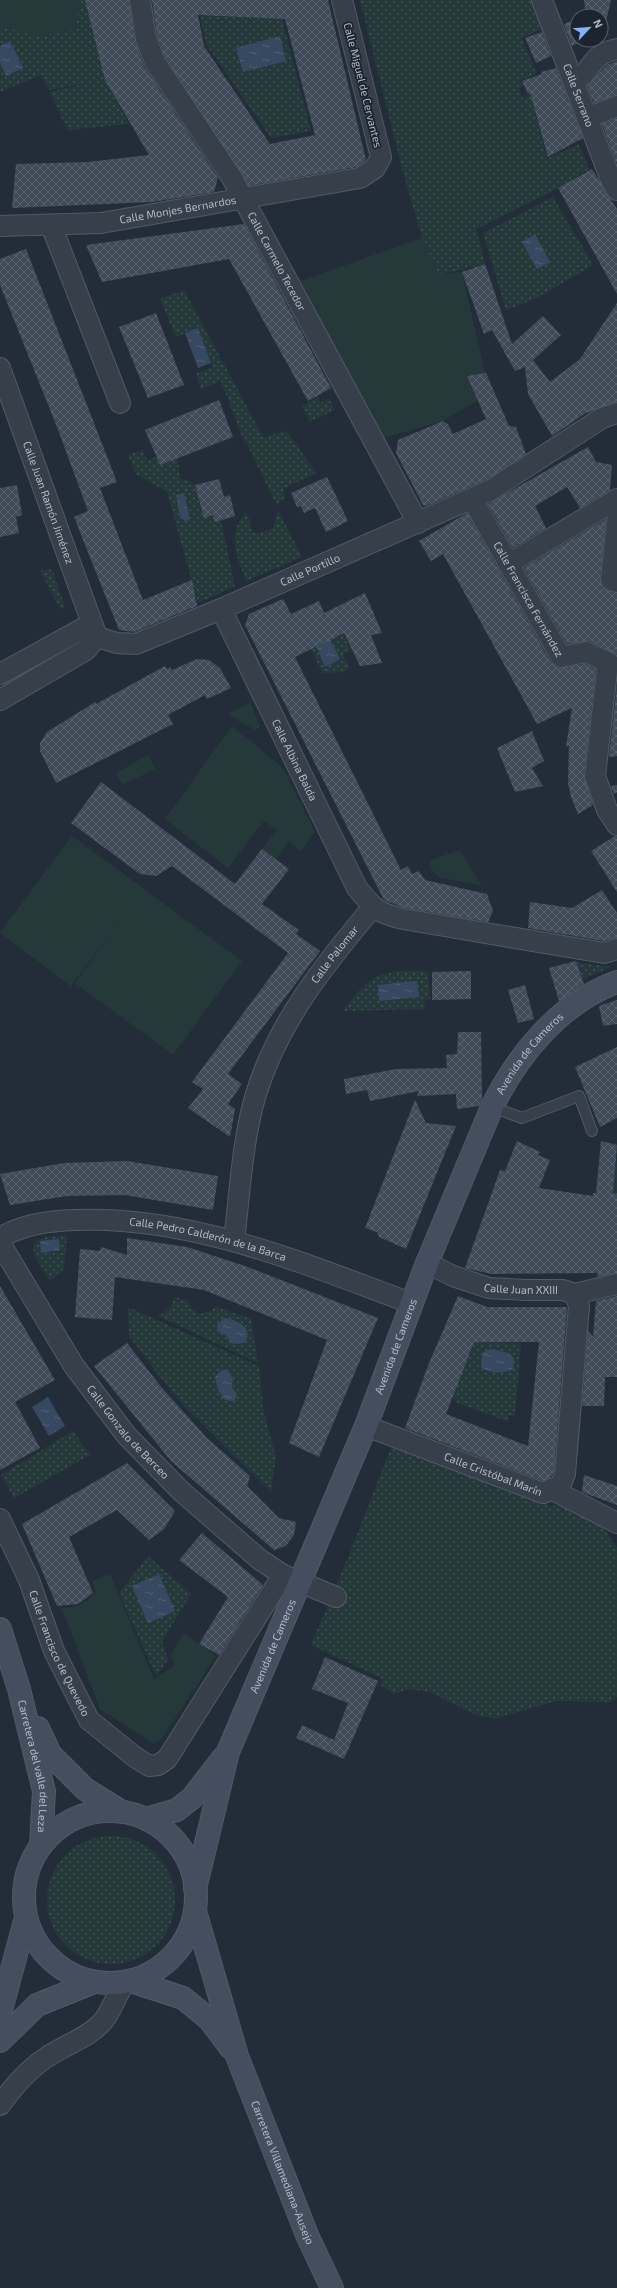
<svg xmlns="http://www.w3.org/2000/svg" width="617" height="2288" font-family="'Exo 2',sans-serif">
  <style>
    .grass { fill: url(#grass-dots) }
    .park { fill: #25393b }
    .water { fill: url(#water-ripples) }
    .building { fill: url(#building-cross-hatch); fill-rule: evenodd }
    .lines { fill: none; stroke-linecap: round; stroke-linejoin: round }
    .service-casing { stroke: #525a65; stroke-width: 12 }
    .minor-casing { stroke: #525a65; stroke-width: 22 }
    .secondary-casing { stroke: #525a65; stroke-width: 24 }
    .service { stroke: #373f4b; stroke-width: 10 }
    .minor { stroke: #373f4b; stroke-width: 20 }
    .secondary { stroke: #454e5e; stroke-width: 22 }
    .labels { text-anchor: middle; stroke-width: 3.5; stroke-linejoin: round; paint-order: stroke }
    .street-label { font-size: 11px; fill: #b2bac6; stroke: #1c242f }
  </style>
  <defs>
    <pattern id="grass-dots" width="8" height="8" patternUnits="userSpaceOnUse"><rect width="8" height="8" fill="#25393b"/><path d="M2 2h.1M6 6h.1" fill="none" stroke="#425456" stroke-width="1.8" stroke-linecap="round"/></pattern>
    <pattern id="water-ripples" width="26" height="14" patternUnits="userSpaceOnUse"><rect width="26" height="14" fill="#374861"/><path d="M2 4q2-2 4 0t4 0M15 11q2-2 4 0t4 0" fill="none" stroke="#526076"/></pattern>
    <pattern id="building-cross-hatch" width="8" height="8" patternUnits="userSpaceOnUse"><rect width="8" height="8" fill="#3f4b59"/><path d="M0 0l8 8M0 8l8-8" fill="none" stroke="#58636f"/></pattern>
  </defs>
  <rect width="100%" height="100%" fill="#232d3a"/>
  <path class="grass" d="M80,0H85L105,80L129,124L67,130L50,92L92,82L49,90L41,75L0,92V26L41,36L75,29Z
    M360,0H535L547,27L521,38L537,74L520,81L523,86L519,88L522,98L530,94L547,159L579,144L589,169L558,188L476,229L485,264L439,275L422,238L403,172Z
    M200,16L282,19L311,131L271,138L206,44Z
    M553,197L593,265L535,299L506,310L483,233Z
    M184,290L263,437L287,431L316,473L283,489L286,499L276,504L246,442H244L221,381L201,389L196,374L213,367L198,328L176,337L160,299Z
    M318,398L320,403L329,399L335,410L310,422L302,406Z
    M143,450L147,460L157,457L160,465L178,458L180,479L188,480L195,485L204,518L213,515L215,522L221,521L235,586L198,603L167,492L136,474L128,455Z
    M278,510L302,557L246,581C239,561 229,543 239,522C241,518 243,515 247,512L253,533H260L273,528Z
    M52,569L65,607L60,609L40,571Z
    M342,631L351,651L343,654L350,668L343,672L323,673L310,648Z
    M577,962L611,967L583,979Z
    M400,971H426L428,973L430,999L424,1000L425,1009L343,1011C362,987 368,974 400,971Z
    M67,1235L64,1269L50,1281C31,1251 19,1236 67,1235Z
    M174,1297L187,1300L191,1308L199,1314L211,1311L215,1306L251,1319L258,1363L158,1316C168,1311 172,1308 174,1297Z
    M128,1307L259,1366L263,1409L276,1457L271,1492L186,1408L152,1367L129,1336Z
    M474,1342L521,1343L515,1416L509,1415L508,1422L456,1402L453,1395Z
    M73,1431L90,1455L14,1498L1,1475Z
    M391,1447L552,1506C568,1502 591,1515 602,1527C608,1533 611,1541 617,1547V1697L611,1702L556,1701L497,1718L478,1716L432,1693L411,1689L394,1694L380,1685L383,1679L311,1645L350,1553Z
    M148,1556L191,1594L162,1641L168,1660L156,1676L119,1593Z
    M47 1900a64 64 0 1 1 128 0a64 64 0 1 1-128 0Z"/>
  <path class="park" d="M0,0H80L75,29L41,36L0,26Z
    M422,238L439,275L462,272L485,373L467,376L478,400L443,421L383,438L295,283Z
    M250,702L260,727L255,730L228,714Z
    M232,726L283,768L315,832L301,851L288,842L276,859L262,849L277,830L264,821L228,868L165,819Z
    M148,755L155,769L122,785L116,773Z
    M72,836L242,961L173,1055L75,983L123,917L71,986L0,933Z
    M460,850L482,886L438,877L433,871L429,861Z
    M617,1156V1193L613,1194Z
    M110,1574L154,1679L174,1666L171,1655L183,1633L216,1656L161,1740L153,1743L100,1709L62,1608C77,1608 85,1604 95,1592L92,1581Z"/>
  <path class="water" d="M280,36L286,61L243,72L236,48Z
    M10,41L23,68L6,76L0,62V46Z
    M535,234L550,262L537,269L522,242Z
    M198,328L211,363L198,368L185,333Z
    M184,493L190,519L185,521L180,517L176,495Z
    M330,639L340,659L325,667L316,646Z
    M417,981L419,997L379,1001L378,985Z
    M59,1239L60,1250L41,1253L40,1241Z
    M224,1318C235,1319 255,1328 245,1342L238,1344L231,1343L226,1335L219,1332L217,1325Z
    M491,1349L509,1353L514,1359L513,1369C503,1374 490,1374 481,1367L482,1353Z
    M222,1370H228L233,1379L232,1387L237,1394L234,1401L225,1400L218,1390L215,1377Z
    M48,1397L65,1426L49,1436L32,1407Z
    M159,1574L175,1611L148,1623L132,1586Z"/>
  <path class="building" d="M85,0H129L135,41L144,66L218,178L214,192L152,202L12,208L16,164L88,162L149,155L105,80Z
    M152,0H328L366,160L356,167L249,186L165,57L157,36ZM198,15L285,19L315,135L270,144L204,46Z
    M584,0H611L604,30L601,32V16H586Z
    M577,19V40H584L572,46L564,24Z
    M542,32L551,56L536,63L525,38Z
    M617,61V95L594,103L587,86L607,65Z
    M556,68L583,138L548,157L530,93L528,94L522,81L542,74L541,72Z
    M617,118V164L602,124Z
    M592,169L617,209V294L558,188Z
    M244,224L331,388L308,401L229,259L102,282L86,245Z
    M26,249L117,482L100,488L143,600L192,580L197,606L134,632L119,630L74,517L88,511L57,427L0,285V259Z
    M485,264L512,344L543,316L561,335L533,360L550,382L580,359L617,303V402L586,413L552,436L528,394L525,367L515,371L492,330L484,334L462,272Z
    M156,313L184,385L148,398L119,327Z
    M486,373L509,426L516,427L526,454L486,480L426,506L423,505L396,453L398,440L443,421L448,424L453,434L486,419L467,376Z
    M219,400L233,437L160,465L145,430Z
    M588,447L596,462L612,465L610,490L580,508L567,487L535,506L546,528L513,548L488,504Z
    M327,477L348,521L326,532L315,508L304,513L301,506L297,507L291,493Z
    M219,479L224,497L230,495L235,516L215,522L213,515L204,518L195,485Z
    M17,485L22,515L16,517L19,533L0,537V488Z
    M467,513L551,663L557,668L585,664L596,669L584,775L593,805L578,814L571,797L568,783L569,745L566,747L572,708L537,724L443,554L431,561L419,541Z
    M606,519L600,579L603,588L617,593V655L590,641L567,644L524,568Z
    M365,593L382,633L371,635L382,663L360,666L344,633L295,657L401,870L408,866L412,874L419,871L425,880L487,894L493,911L488,922L405,908L384,900L245,625L249,614L283,599L291,614L319,601L324,613Z
    M197,659L209,660L220,668L231,688L207,699L205,695L168,715L173,724L56,783L40,751V743L47,732L95,702L96,704L165,666L167,669L170,667L172,670Z
    M617,685V756L609,757Z
    M532,731L544,761L532,768L543,786L515,792L497,748Z
    M101,782L235,884L262,849L289,869L262,904L299,930L296,934L320,951L228,1074L242,1084L228,1104L235,1109L230,1137L188,1108L203,1089L192,1082L288,953L172,866L156,876L140,874L71,823Z
    M617,785V792L614,794L611,786Z
    M615,836H617V892L591,851Z
    M602,890L617,913V938L603,941L528,928L530,902L572,908Z
    M576,961L584,984L559,1001L549,968Z
    M471,971V999L432,1000V972Z
    M525,985L534,1019L518,1023L508,990Z
    M617,1000V1024L603,1026L599,1006Z
    M458,1032H481L482,1100L479,1106L457,1109L456,1094L417,1096L419,1091L370,1101L367,1090L346,1094L344,1079L396,1069L447,1068L446,1055L457,1054Z
    M617,1047V1118L600,1127L575,1067Z
    M415,1100L426,1123L456,1126L406,1249L379,1237L377,1232L365,1228Z
    M517,1141L540,1152L538,1155L550,1160L539,1188L593,1196V1193H596L601,1141L617,1145L613,1194L617,1193V1273L597,1277L598,1273L491,1274L465,1268L500,1170L505,1171Z
    M127,1161L218,1176L213,1210L125,1195L67,1196L10,1205L0,1174L64,1163Z
    M127,1238L187,1247L248,1267L378,1318L319,1457L289,1443L327,1340L204,1290L115,1277L112,1320L75,1317L80,1249L100,1251L101,1247L127,1255Z
    M0,1286L55,1380L15,1402L40,1448L0,1470Z
    M458,1296L487,1307H567L554,1471L551,1477L543,1481L405,1428L429,1363ZM474,1342H539L528,1446L446,1414Z
    M617,1296V1377H605L604,1406H582L588,1331L593,1337L596,1301Z
    M127,1343L162,1388L207,1438L250,1476L247,1486L279,1518L296,1522L294,1535L286,1546L274,1550L171,1461L94,1366Z
    M127,1463L175,1511L164,1529L149,1540L117,1510L69,1537L93,1593L78,1604L57,1606L22,1524Z
    M584,1475L617,1486V1505L582,1492Z
    M202,1533L263,1585L219,1655L199,1644L228,1597L179,1560Z
    M325,1657L378,1681L344,1759L296,1738L302,1725L334,1740L348,1703L312,1689Z"/>
  <g class="lines">
    <g class="service-casing">
      <path id="service" d="M492,1107L522,1118L579,1096L592,1131"/>
    </g>
    <g class="minor-casing">
      <g id="minor">
        <path id="s1" d="M140,0L146,39L155,62L232,178L418,523"/>
        <path id="s2" d="M542,0L611,180L617,190"/>
        <path d="M574,80C594,73 587,55 617,49"/>
        <path d="M587,118L617,106"/>
        <path d="M51,225L120,403"/>
        <path id="s3" d="M0,226L101,223L360,178L375,168L381,157L342,0"/>
        <path id="s4" d="M0,368L97,637"/>
        <path id="s5" d="M472,499L561,657L586,652L608,662L595,776L607,810L617,825"/>
        <path d="M617,520L611,580L617,582"/>
        <path d="M510,563L617,499"/>
        <path id="s6" d="M221,609L357,888C373,908 377,913 403,919L604,953L617,949"/>
        <path id="s7" d="M97,637L117,643L136,644L221,609L491,490L602,418L617,413"/>
        <path d="M0,674L91,624"/>
        <path d="M0,700L86,650L97,637"/>
        <path id="s8" d="M0,1238C23,1224 49,1221 75,1220C191,1215 304,1264 411,1303"/>
        <path id="s9" d="M234,1241C240,1192 242,1141 256,1094C278,1022 325,964 372,908"/>
        <path id="s10" d="M0,1243L74,1366L127,1436L181,1491L259,1559L283,1575L336,1597"/>
        <path id="s11" d="M427,1263L453,1276L489,1288L526,1290H563L575,1294L617,1284"/>
        <path id="s12" d="M366,1426L543,1493L560,1486L565,1474L579,1306L575,1294"/>
        <path d="M551,1489L617,1523"/>
        <path id="s13" d="M0,1519L29,1580L54,1651L89,1720L135,1757L149,1766L158,1765L167,1759L283,1575"/>
        <path d="M0,2105C13,2087 28,2069 47,2057C65,2045 90,2037 104,2020C111,2012 117,1993 125,1983"/>
      </g>
    </g>
    <g class="secondary-casing">
      <g id="secondary">
        <path id="s14" d="M0,1629L19,1689L44,1791L41,1845"/>
        <path d="M38,1728L50,1754L85,1789L122,1812"/>
        <circle cx="110" cy="1897" r="86"/>
        <path d="M146,1819L177,1810L192,1798L223,1758"/>
        <path id="s15" d="M195,1889L228,1752L366,1426L427,1263L492,1107C518,1054 560,1003 617,982"/>
        <path id="s16" d="M195,1911L237,2056L307,2235L332,2288"/>
        <path d="M131,1981L183,1998L210,2020L230,2047"/>
        <path d="M0,2014L26,1917"/>
        <path d="M0,2041L37,2005L94,1982"/>
      </g>
    </g>
    <use href="#service" class="service"/>
    <use href="#minor" class="minor"/>
    <use href="#secondary" class="secondary"/>
  </g>
  <g class="labels">
    <g class="street-label">
      <text transform="translate(363 85) rotate(76)" y="4">Calle Miguel de Cervantes</text>
      <text dy="4" stroke="none"><textPath href="#s2" startOffset="102">Calle Serrano</textPath></text>
      <text dy="4" stroke="none"><textPath href="#s3" startOffset="179">Calle Monjes Bernardos</textPath></text>
      <text dy="4" stroke="none"><textPath href="#s1" startOffset="298">Calle Carmelo Tecedor</textPath></text>
      <text dy="4" stroke="none"><textPath href="#s4" startOffset="143">Calle Juan Ramón Jiménez</textPath></text>
      <text dy="4" stroke="none"><textPath href="#s7" startOffset="229">Calle Portillo</textPath></text>
      <text dy="4" stroke="none"><textPath href="#s5" startOffset="115">Calle Francisca Fernández</textPath></text>
      <text dy="4" stroke="none"><textPath href="#s6" startOffset="168">Calle Albina Balda</textPath></text>
      <text dy="4" stroke="none"><textPath href="#s9" startOffset="310">Calle Palomar</textPath></text>
      <text dy="4" stroke="none"><textPath href="#s15" startOffset="904">Avenida de Cameros</textPath></text>
      <text dy="4" stroke="none"><textPath href="#s8" startOffset="213">Calle Pedro Calderón de la Barca</textPath></text>
      <text dy="4" stroke="none"><textPath href="#s11" startOffset="99">Calle Juan XXIII</textPath></text>
      <text dy="4" stroke="none"><textPath href="#s15" startOffset="580">Avenida de Cameros</textPath></text>
      <text dy="4" stroke="none"><textPath href="#s10" startOffset="229">Calle Gonzalo de Berceo</textPath></text>
      <text dy="4" stroke="none"><textPath href="#s12" startOffset="136">Calle Cristóbal Marín</textPath></text>
      <text dy="4" stroke="none"><textPath href="#s15" startOffset="256">Avenida de Cameros</textPath></text>
      <text dy="4" stroke="none"><textPath href="#s13" startOffset="147">Calle Francisco de Quevedo</textPath></text>
      <text dy="4" stroke="none"><textPath href="#s14" startOffset="142">Carretera del valle del Leza</textPath></text>
      <text dy="4" stroke="none"><textPath href="#s16" startOffset="276">Carretera Villamediana-Ausejo</textPath></text>
    </g>
  </g>
  <g transform="translate(589 28) rotate(64)"><circle r="19" fill="#1c242f" stroke="#58606b"/>
  <path d="M0-3L7 15L0 10L-7 15Z" fill="#88b2f5"/>
  <text y="-6" font-size="11" font-weight="bold" text-anchor="middle" fill="#b2bac6">N</text>
  </g>
</svg>
